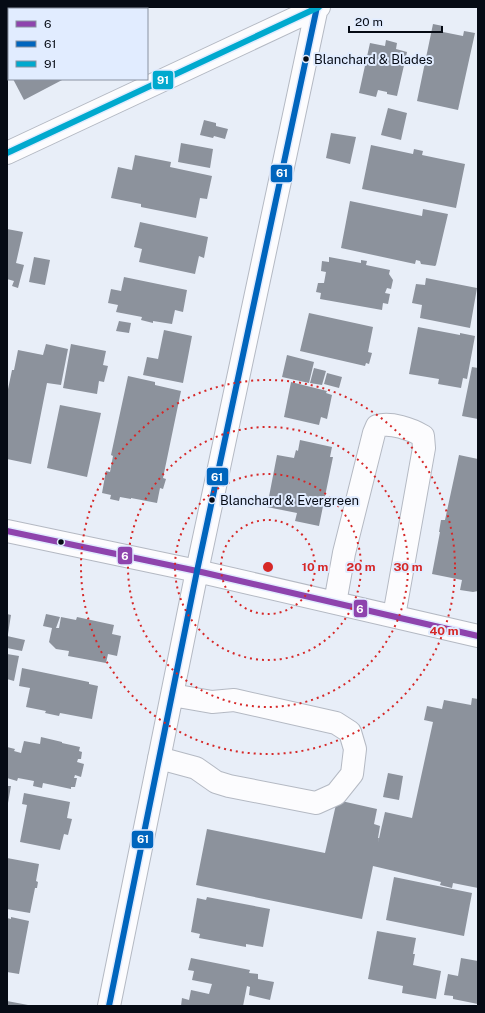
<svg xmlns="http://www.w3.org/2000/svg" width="485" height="1013" font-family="'Public Sans',sans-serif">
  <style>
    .building { fill: #8c929c }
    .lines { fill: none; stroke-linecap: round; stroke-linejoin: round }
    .minor-casing { stroke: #b4b9c3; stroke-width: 24 }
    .minor { stroke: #fcfcfe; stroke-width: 22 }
    .bus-1-casing { stroke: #e1ecff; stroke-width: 9 }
    .bus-2-casing { stroke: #e1ecff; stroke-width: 9 }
    .bus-3-casing { stroke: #e1ecff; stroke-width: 9 }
    .bus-1 { stroke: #8e44ad; stroke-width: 6 }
    .bus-2 { stroke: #0065bd; stroke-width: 6 }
    .bus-3 { stroke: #00a9ce; stroke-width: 6 }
    .ring { fill: none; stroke: #d62828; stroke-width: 2; stroke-dasharray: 2 4 }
    .bus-dot { fill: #060b15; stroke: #e1ecff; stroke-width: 1.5 }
    .labels { text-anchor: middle; stroke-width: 4; stroke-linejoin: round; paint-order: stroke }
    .bus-label { font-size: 13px; fill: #060b15; stroke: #e1ecff; text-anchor: start }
    .centre { fill: #d62828; stroke: #e1ecff; stroke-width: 2 }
    .ring-label { font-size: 12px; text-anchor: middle; font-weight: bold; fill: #d62828; stroke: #e1ecff; stroke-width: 4; stroke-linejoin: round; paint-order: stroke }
    .line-badge { stroke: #e1ecff; stroke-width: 1.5 }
    .badge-label { font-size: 11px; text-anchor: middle; font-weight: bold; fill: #fff }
  </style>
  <rect width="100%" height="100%" fill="#e8eef8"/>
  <path class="building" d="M48,7H73V9H47Z
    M110,7H129L130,9H106Z
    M433,24L443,26V32L463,36L464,31L475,33L458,110L417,101Z
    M386,40L397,43L396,49L407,52L397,96L387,94V92L378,90L376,97L359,93L370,43L385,46Z
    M9,54V70L7,66V55Z
    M13,79H64L24,100Z
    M388,108L407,113L401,140L381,135Z
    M204,120L216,123V126L228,129L225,139L214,136L213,138L200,135Z
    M331,133L356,137L350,164L326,158Z
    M181,143L213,149L210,168L178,162Z
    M371,145L413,154L414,149L423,151L422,155L465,164L456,208L362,189Z
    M135,155L171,162L170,167L212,176L207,199L200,198L196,218L141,207V204L111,198L118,167L132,170Z
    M350,201L422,216L423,209L448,214L436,265L435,266L421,264L420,261L416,260L415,264L341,248Z
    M140,222L208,237L204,258L199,256L195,274L139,262L142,249L134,247Z
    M7,229L23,232L16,263L24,265L18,288L12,286L14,281L7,279Z
    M34,257L50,260L45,285L29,282Z
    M329,257L361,263V260L367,261L366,265L390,270L389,274L393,280L391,289L387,288L385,293L390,294L388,304L383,303L382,310L320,299L321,293L316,292L318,283H324L326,272L321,271L322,261L329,262Z
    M124,277L187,290L183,312L175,310L172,324L153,321V323L141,320L142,317L116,312L118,305L108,303L111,289L121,291Z
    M426,278L477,288L470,328L420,318L422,305L412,303L416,284L425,285Z
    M309,313L373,327L368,352L372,353L369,364L366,363L365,366L300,351Z
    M119,321L131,323L129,333L116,331Z
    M418,327L460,335V333L475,336L467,379L463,378L461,388L438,384L439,379L409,374Z
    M164,330L192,336L183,383L143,375L147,357L158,359Z
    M46,344L68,349L61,385L47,383L31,464L7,459V394L12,370H14L18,350L43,355Z
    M71,344L106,351L103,365L108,366L104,382L99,381L97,394L63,388Z
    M287,355L314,362L309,383L282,377Z
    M472,367L478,368V419L462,416Z
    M314,368L326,371L322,385L310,383Z
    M327,373L342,377L339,388L324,384Z
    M128,376L155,382V385L181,391L163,478L166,479L163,489L160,488L157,503L131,498V499L120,497L119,501L110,499L111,495L102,493L106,471L110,472L113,456L111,455Z
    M291,382L327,391L326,393L332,395L327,419L321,417L319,425L284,417Z
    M60,405L101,413L87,477L47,468Z
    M300,440L332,447L330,457H333L319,526L295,521L297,513L267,507L277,455L294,458L296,450L298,451Z
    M459,455L478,459V591L473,592L460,590L462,580L432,574L440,532H439L441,520H445Z
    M7,614L11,615L8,634H7Z
    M46,614L60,617L56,628H59L61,617L76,620L77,617L114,625L112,634L121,636L117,656L108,654L106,663L68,656L69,651L56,649L49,642L52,628L43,626Z
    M7,636L25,640L22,651L7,648Z
    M7,654L19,656L14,681L7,679Z
    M22,668L89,682V684L98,686L92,719L60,713L59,716L45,713L46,711L26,707L30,688L19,686Z
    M472,698L478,699V888L453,883L452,888L440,885L441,882L373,866L362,919L196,885L207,829L325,853L337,800L377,809L374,824L380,826L378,838H379L378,843L385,812L412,818L433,722L424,720L427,706L442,709L444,700L471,705Z
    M41,737L62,742V743L80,747L79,751L82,752L81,759H78L77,762L84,764L81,777L75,775L74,778H77L75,787H71V789L43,783L42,788L33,786L34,781L18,778L17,781L7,778V747L15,749L14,751L21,753L24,741L40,744Z
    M388,773L403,776L399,800L383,797Z
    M7,786H11L8,803H7Z
    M24,793L70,802L67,818L72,819L68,835L64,834L60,850L20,842L27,805L22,804Z
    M7,858L39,864L36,881L38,882L37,888H35L30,913L7,909Z
    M394,877L472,893L464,936L386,920Z
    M207,897L270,909L263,947L246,944V947L199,938L200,934L191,932L197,898L206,900Z
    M11,917L29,921L19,974L7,972V918L11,919Z
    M377,931L416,938L413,954H415L413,965L441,971L436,999L402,993L403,986L368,979Z
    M191,958L250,970L249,973L258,974V979L274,982L270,1000L249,995L250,987L247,986L243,1006H181L182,998L189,1000L191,990L209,994L212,984L192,980L194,971L188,970Z
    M461,958L478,961V1004L453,999V996L444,995L448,974L458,976Z
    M7,1001L28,1005V1006H7Z"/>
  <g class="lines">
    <g class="minor-casing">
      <path id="minor" d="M7,153L319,7
        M7,531L197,571L478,636
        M335,603L344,553L374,433L377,426C391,422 411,429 423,436L424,448L394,616
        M159,758L196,768L216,782L229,786L316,803L336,794L352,774L355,749L350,732L336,723L234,700L212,702L172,695
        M109,1006L197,571L317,7"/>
    </g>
    <use href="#minor" class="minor"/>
    <g class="bus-1-casing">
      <path id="bus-1" d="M7,531L197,571L478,636"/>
    </g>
    <g class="bus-2-casing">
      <path id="bus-2" d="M109,1006L197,571L317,7"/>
    </g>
    <g class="bus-3-casing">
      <path id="bus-3" d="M7,153L319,7"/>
    </g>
    <use href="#bus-1" class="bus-1"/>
    <use href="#bus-2" class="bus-2"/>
    <use href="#bus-3" class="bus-3"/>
  </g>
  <g class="ring">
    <circle cx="268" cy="567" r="47"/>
    <circle cx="268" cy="567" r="93"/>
    <circle cx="268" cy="567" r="140"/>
    <circle cx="268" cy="567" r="187"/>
  </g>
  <g class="bus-dot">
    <circle cx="306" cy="59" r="3.5"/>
    <circle cx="212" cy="500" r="3.5"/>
    <circle cx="61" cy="542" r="3.5"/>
  </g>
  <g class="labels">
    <g class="bus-label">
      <text x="314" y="64">Blanchard &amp; Blades</text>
      <text x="220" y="505">Blanchard &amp; Evergreen</text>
    </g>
  </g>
  <circle cx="268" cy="567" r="6" class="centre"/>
  <g class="ring-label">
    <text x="315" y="571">10 m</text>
    <text x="361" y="571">20 m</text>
    <text x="408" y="571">30 m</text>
    <text x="444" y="635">40 m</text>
  </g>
  <g class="line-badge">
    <rect x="152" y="70" width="22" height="20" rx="4" fill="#00a9ce"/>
    <rect x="270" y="164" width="23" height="19" rx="4" fill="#0065bd"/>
    <rect x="206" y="467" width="23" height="19" rx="4" fill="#0065bd"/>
    <rect x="117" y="546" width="16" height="19" rx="4" fill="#8e44ad"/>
    <rect x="353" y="599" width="15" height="19" rx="4" fill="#8e44ad"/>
    <rect x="131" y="830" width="23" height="19" rx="4" fill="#0065bd"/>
  </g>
  <g class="badge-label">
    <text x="163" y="84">91</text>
    <text x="282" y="177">61</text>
    <text x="217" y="481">61</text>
    <text x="125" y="560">6</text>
    <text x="360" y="613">6</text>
    <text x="143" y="843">61</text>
  </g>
  <rect width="485" height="1013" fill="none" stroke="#060b15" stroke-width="16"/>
  <rect x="8" y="8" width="140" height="72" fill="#e1ecff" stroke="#8992a1"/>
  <rect x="16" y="21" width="20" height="6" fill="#8e44ad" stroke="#8992a1"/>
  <text x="44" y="28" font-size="12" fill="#060b15">6</text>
  <rect x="16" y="41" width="20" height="6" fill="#0065bd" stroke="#8992a1"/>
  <text x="44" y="48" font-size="12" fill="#060b15">61</text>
  <rect x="16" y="61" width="20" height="6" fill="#00a9ce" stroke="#8992a1"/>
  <text x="44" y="68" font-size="12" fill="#060b15">91</text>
  <path d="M349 26v6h93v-6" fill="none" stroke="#060b15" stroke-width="2"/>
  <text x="355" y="26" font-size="12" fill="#060b15" stroke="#e1ecff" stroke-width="3" paint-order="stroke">20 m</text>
</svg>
